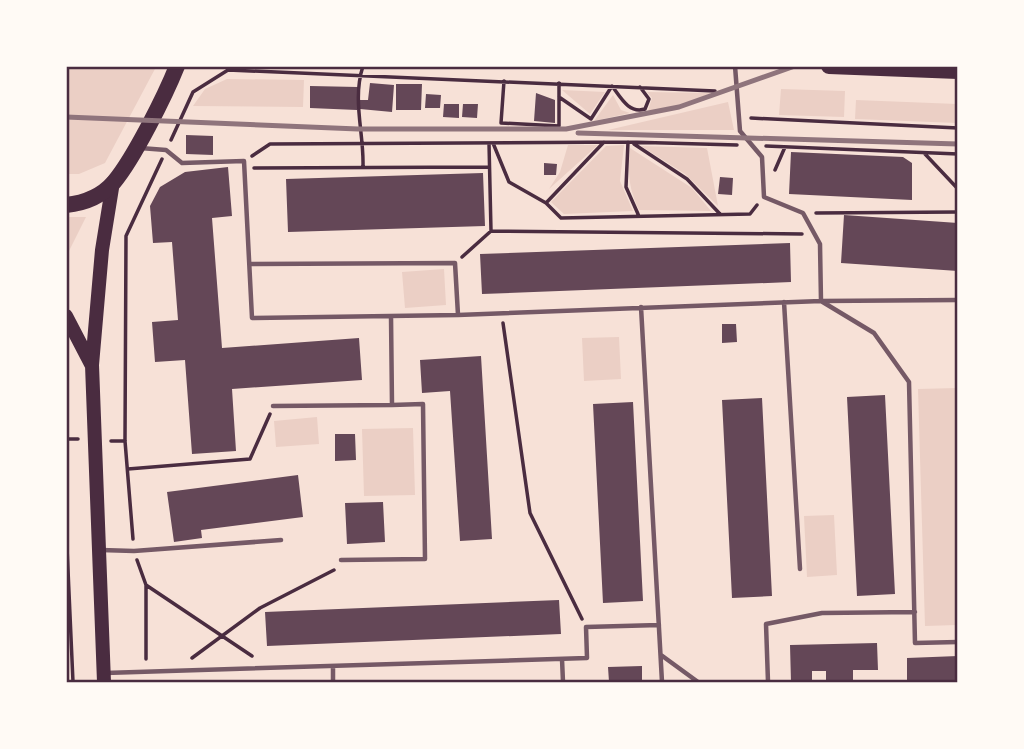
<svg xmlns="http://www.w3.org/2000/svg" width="1024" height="749" font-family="Montserrat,sans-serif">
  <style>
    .green { fill: #ebcfc5 }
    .building { fill: #644757 }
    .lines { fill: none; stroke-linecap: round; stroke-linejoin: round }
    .path { stroke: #4a2c40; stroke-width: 3.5 }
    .service { stroke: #755966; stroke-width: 4.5 }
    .secondary { stroke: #4a2c40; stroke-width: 14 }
    .primary { stroke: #4a2c40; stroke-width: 16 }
    .rail { stroke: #8f747c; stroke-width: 5 }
    .neatline { fill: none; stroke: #4a2c40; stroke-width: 2.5 }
  </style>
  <rect width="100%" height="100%" fill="#f7e1d7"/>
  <path class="green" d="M66,67H156L105,163L79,174H67Z
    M227,79L304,80L303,107L193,106L205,89Z
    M781,89L845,91L844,117L779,115Z
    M562,90L605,92L590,114Z
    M647,92L712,93L680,105L648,111L652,98Z
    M613,95L621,110L630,113L594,121Z
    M856,100L957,104V123L855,119Z
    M728,102L734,130H608Z
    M568,145H598L549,189L560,172Z
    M624,145L620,181L633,211L564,214L551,202L606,146Z
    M641,146L707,148L718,206L685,174Z
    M630,148L692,188L711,211L639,210C628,187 628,173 630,148Z
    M67,217H86L67,255L66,217Z
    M444,269L446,305L405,308L402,272Z
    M619,337L621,379L584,381L582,338Z
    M957,388V625L925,626L918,389Z
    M317,417L319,444L276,447L274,421Z
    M413,428L415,495L364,496L362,429Z
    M834,515L837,575L807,577L804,516Z"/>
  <path class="building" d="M370,83L394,85L392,112L360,109V100H368Z
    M396,84H422L421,110H396Z
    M310,86L358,87L357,110L310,108Z
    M536,93L555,100V123L534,121Z
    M426,94L441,95L440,108H425Z
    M444,104H459V118L443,117Z
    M463,104H478L477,118L462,117Z
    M186,135L213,136V155L186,154Z
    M791,152L903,157L912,163V200L789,194Z
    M544,163L557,164L556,175H544Z
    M228,167L232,216L212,218L222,348L359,338L362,380L232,389L236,451L192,454L185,360L155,362L152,322L178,320L172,242L153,243L150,206L160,187L185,172Z
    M483,173L485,226L288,232L286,179Z
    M720,177L733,178L732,195L718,194Z
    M844,215L958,223V271L841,263Z
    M790,243L791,282L482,294L480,254Z
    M722,324H736L737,342L722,343Z
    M481,356L492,539L460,541L450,391L422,393L420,360Z
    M885,395L895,594L857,596L847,397Z
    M762,398L772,596L732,598L722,400Z
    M633,402L643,601L603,603L593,404Z
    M335,434H355L356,460L335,461Z
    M298,475L303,517L201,530L202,538L174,542L167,492Z
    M383,502L385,542L347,544L345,503Z
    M559,600L561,634L267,646L265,612Z
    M877,643L878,670H853V682H826V671H812V682H791L790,645Z
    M958,656V682H907V658Z
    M642,666V682H609L608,667Z"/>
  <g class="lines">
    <path class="path" d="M504,81L501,123L559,126V83
      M559,97L591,119L612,86C621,98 629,114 645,109L649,99L640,87
      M751,118L958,128
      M171,140L193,92L228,70L715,91
      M628,142L626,187L638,214
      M493,143L509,182L546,203L561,218L750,214L757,205
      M634,144L687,179L720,214
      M766,146L958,154
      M925,154L958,189
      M252,156L270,144L628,142L737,145
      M363,166C364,133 352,100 363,66
      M254,168L489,167
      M775,170L785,147
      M546,203L604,142
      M816,213L958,212
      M491,231L802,234
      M462,257L491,231L489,143
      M503,323L530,513L582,619
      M66,439H78
      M111,441H125
      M128,469L250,459L270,414
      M66,525L73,682
      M133,539L125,441L126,236L162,159
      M137,560L146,585V659
      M146,585L252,656
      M192,658L260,608L334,570"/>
    <path class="service" d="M140,148L166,150L182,163L244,161L252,318L458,315
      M250,264L455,263L458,315L821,301L820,244L803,213L764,197L762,157L740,131L735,66
      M821,301L874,333L909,382L915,643L958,642
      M822,301L958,300
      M784,302L800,569
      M641,307L662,682
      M273,406L392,405L391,316
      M101,550L134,551L281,540
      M341,560L425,559L423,404L392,405
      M661,655L698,682
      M562,659L563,682
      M333,668V682
      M105,673L587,658L586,627L659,625
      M768,682L766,624L822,613L915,612"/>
    <path class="secondary" d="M66,316L91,364
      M104,682L92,365L102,250L113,182"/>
    <path class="primary" d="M829,66L958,71
      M66,205C85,203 102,196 114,182C134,158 165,96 177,66"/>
    <path class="rail" d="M66,117L358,129H566L679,107L795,66
      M578,133L958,144"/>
  </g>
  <rect width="1024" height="749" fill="none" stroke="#fffaf5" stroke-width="136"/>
  <rect x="68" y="68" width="888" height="613" class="neatline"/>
</svg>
